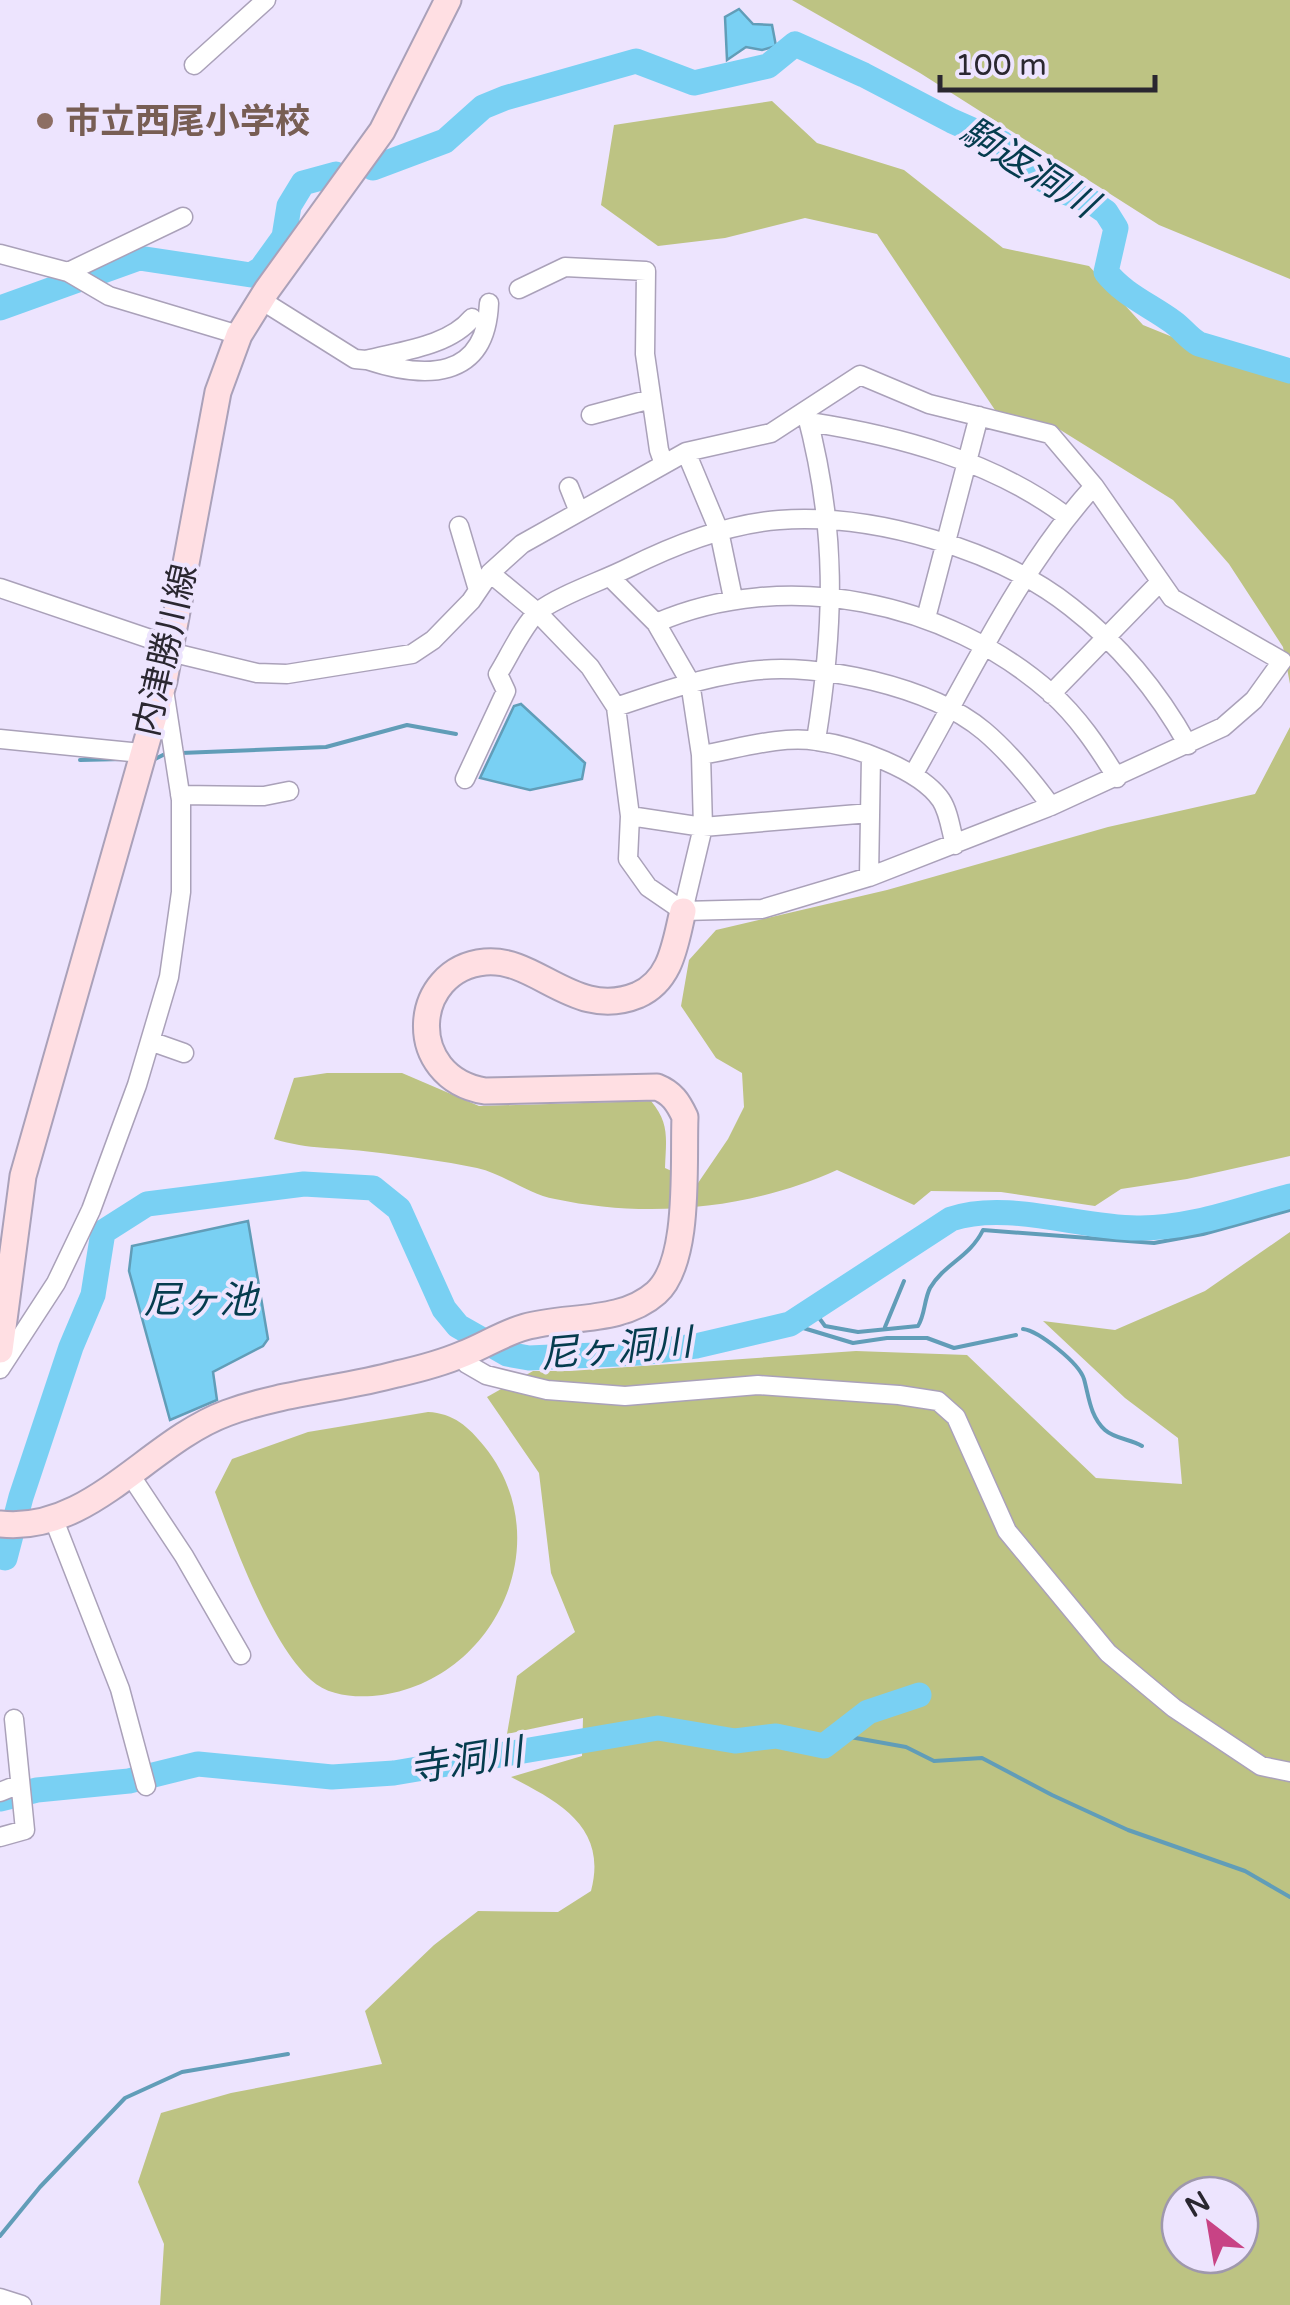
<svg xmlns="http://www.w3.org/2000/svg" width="1290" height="2305" font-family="'Varela Round','Noto Sans JP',sans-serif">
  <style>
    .green { fill: #bdc383; fill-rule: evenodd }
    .water { fill: #79d0f3; stroke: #619db8; stroke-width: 2.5 }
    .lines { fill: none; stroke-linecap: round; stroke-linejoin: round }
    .stream { stroke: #619db8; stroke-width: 4 }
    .river { stroke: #79d0f3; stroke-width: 25 }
    .street-casing { stroke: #aaa1b9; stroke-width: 21 }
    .secondary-casing { stroke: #aaa1b9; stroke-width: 29 }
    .street { stroke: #fff; stroke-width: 18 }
    .secondary { stroke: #ffdfe3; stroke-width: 25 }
    .education-dot { fill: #8d6e63; stroke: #ede4fe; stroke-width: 4 }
    .labels { text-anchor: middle; stroke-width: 8; stroke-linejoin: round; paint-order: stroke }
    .education-label { font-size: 35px; font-weight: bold; fill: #785e54; stroke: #ede4fe; text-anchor: start }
    .street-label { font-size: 35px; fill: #2a2730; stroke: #ede4fe }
    .water-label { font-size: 38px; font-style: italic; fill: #053c4e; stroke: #ede4fe }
  </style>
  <rect width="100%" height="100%" fill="#ede4fe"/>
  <path class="green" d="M792,0H1290V279L1159,225L920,73Z
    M772,101L817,143L904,170L1003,248L1089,266L1143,325L1254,370L1290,379V684L1283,647L1229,564L1173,500L1054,426L999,416L877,234L805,218L725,238L658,246L601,205L614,125Z
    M1290,727V1156L1187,1179L1121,1189L1095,1206L1001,1192L931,1191L914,1205L837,1170C751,1209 648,1219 555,1199C528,1194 504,1174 477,1168C443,1161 406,1156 372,1152C337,1147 309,1150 274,1139L294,1078L327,1073H402L479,1106L651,1101C670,1124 666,1139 665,1168L698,1183L728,1139L744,1107L742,1073L716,1058L681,1006L689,960L716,930L887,890L1108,827L1255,794Z
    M1290,1232V2305H160L164,2244L138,2182L161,2113L231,2093L382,2064L365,2011L434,1945L478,1911L558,1912L591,1891C608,1827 559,1802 511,1777L582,1756L583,1718L507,1734L517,1676L575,1632L551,1573L539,1473L487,1397L533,1371H570L856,1351L967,1355L1096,1478L1182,1484L1178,1438L1125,1398L1043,1321L1115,1330L1205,1291ZM1180,2195H1240V2255H1180Z
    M428,1412C453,1413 469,1427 484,1446C560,1539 497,1678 382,1695C359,1698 329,1697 311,1680C270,1643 234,1544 215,1492L232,1459L308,1432Z"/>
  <path class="water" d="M739,9L753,24L772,25L776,46L762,50L746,47L727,60L725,17Z
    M521,704L585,763L582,779L530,790L480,778L514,706Z
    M248,1221L268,1339L263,1346L213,1372L217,1400L170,1420L129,1271L132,1246Z"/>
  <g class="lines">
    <path class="stream" d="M181,753L326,747L407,725L456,734
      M155,759L165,754
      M80,760L123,759
      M814,1311L825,1326L858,1332L918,1326C925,1315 924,1300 930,1288C944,1264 970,1257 983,1230L1154,1243L1203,1234L1290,1210
      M790,1324L853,1343L887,1338H927L954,1348L1016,1335
      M885,1327L904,1281
      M1023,1329C1039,1331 1079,1363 1084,1379C1089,1397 1090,1416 1105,1430C1115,1439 1131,1439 1142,1446
      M839,1735L906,1747L934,1761L982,1758L1052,1795L1128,1830L1245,1871L1290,1897
      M0,2236L40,2187L125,2098L182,2072L288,2054"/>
    <path class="river" d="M373,168L445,141L483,107L505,98L636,61L694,83L768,66L795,44L864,75L952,121L1002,143L1033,174L1067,193L1090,201L1106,212L1116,228L1106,272C1124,295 1150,305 1173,322C1183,329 1188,338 1199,344L1290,371
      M0,308L139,258L251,275L261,269L284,237L289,206L303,183L336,174
      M5,1558L21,1497L71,1347L93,1295L103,1232L147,1204L304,1184L373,1188L399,1209L444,1309L458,1326L507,1354L529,1358L640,1353L696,1346L790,1324L951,1219C1007,1200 1079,1228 1137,1228C1189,1229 1241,1209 1290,1196
      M0,1799L37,1790L129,1781L198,1764L332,1777L394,1773L658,1728L735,1741L776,1736L824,1746L868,1712L919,1695"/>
    <g class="street-casing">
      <path id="street" d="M194,65L266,0
        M0,254L68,272L109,296L239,335
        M68,272L183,217
        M519,289L565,267L646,271L645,354L659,450L664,464
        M261,300L355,359L366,360C401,351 449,346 472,318
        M367,360C424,379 486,381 489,303
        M806,412C837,528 835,623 816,740
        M591,415L651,399
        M809,422C900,436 992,461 1066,516
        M686,452L719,531L733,598
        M569,487L579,512
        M459,526L478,590
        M610,577L656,623L690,682L701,755L703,827L683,911
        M0,588L171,646
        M926,618L979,416
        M656,623C785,567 947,601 1051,693C1078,717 1098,747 1117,778
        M170,652L257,673L287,674L412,654L433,640L471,601L490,573L522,544L686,452L771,433L860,375L929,404L1050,434L1094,486L1172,598L1282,661L1254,700L1223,727L1051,806L869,877L762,909L683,911L648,887L628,859L630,816L616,707L590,667L537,612L490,573
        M1051,694L1159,583
        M616,707C660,692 704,677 750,671C819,662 930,686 984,731C1010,753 1031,779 1051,806
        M0,739L141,753
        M701,755C738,749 780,735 817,741C853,746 920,769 941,800C949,812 951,831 955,845
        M913,775C968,679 1020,567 1094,486
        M465,779L506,691L498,674C508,658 525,622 539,611C560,595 602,581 628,568C674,545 726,524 779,520C872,513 998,549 1071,607C1120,645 1158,691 1188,745
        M180,795L264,796L289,791
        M630,816L703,827L870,813
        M869,877L871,756
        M150,1041L184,1053
        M460,1356L467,1364L486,1375L547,1390L625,1396L758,1385L899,1395L938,1401L956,1417L1007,1531L1108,1653L1174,1708L1261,1766L1290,1772
        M0,1369L56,1283L91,1210L137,1085L169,977L181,892V800L165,696
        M129,1473L184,1556L241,1655
        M54,1520L120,1689L146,1786
        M0,1792L20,1784
        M0,1837L25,1830L14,1719
        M0,2298L22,2305"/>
    </g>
    <g class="secondary-casing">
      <path id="secondary" d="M0,1350L23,1176L164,681L218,392L239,335L267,290L382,131L448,0
        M0,1524C90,1534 148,1442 227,1413C281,1393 342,1389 397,1374C419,1369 442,1363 463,1354C484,1346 503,1333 525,1327C567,1315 621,1324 656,1293C691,1262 683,1163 685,1117C678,1102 672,1093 657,1087L485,1091C403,1077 411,969 485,962C537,957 575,1021 638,995C672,980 675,943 683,911"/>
    </g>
    <use href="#street" class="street"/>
    <use href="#secondary" class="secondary"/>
  </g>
  <circle class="education-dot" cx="45" cy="121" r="10"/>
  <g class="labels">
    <g class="education-label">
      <text x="65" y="133">市立西尾小学校</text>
    </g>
    <g class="street-label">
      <text transform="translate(165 650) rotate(-77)" y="12">内津勝川線</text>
    </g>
    <g class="water-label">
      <text transform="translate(1029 167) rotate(32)" y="13">駒返洞川</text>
      <text x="200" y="1313">尼ヶ池</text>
      <text transform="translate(616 1348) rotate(-5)" y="13">尼ヶ洞川</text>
      <text transform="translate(466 1760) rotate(-9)" y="13">寺洞川</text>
    </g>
  </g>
  <g transform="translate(1210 2225) rotate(329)"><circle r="48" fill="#ede4fe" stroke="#9f98ac" stroke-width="2.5"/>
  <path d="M0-8L18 38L0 25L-18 38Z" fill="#c84385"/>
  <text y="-15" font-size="28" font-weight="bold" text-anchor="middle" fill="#2a2730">N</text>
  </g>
  <path d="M940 75v15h215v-15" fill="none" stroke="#2a2730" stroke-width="5"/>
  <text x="955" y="75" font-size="30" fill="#2a2730" stroke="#ede4fe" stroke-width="8" paint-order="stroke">100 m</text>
</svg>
